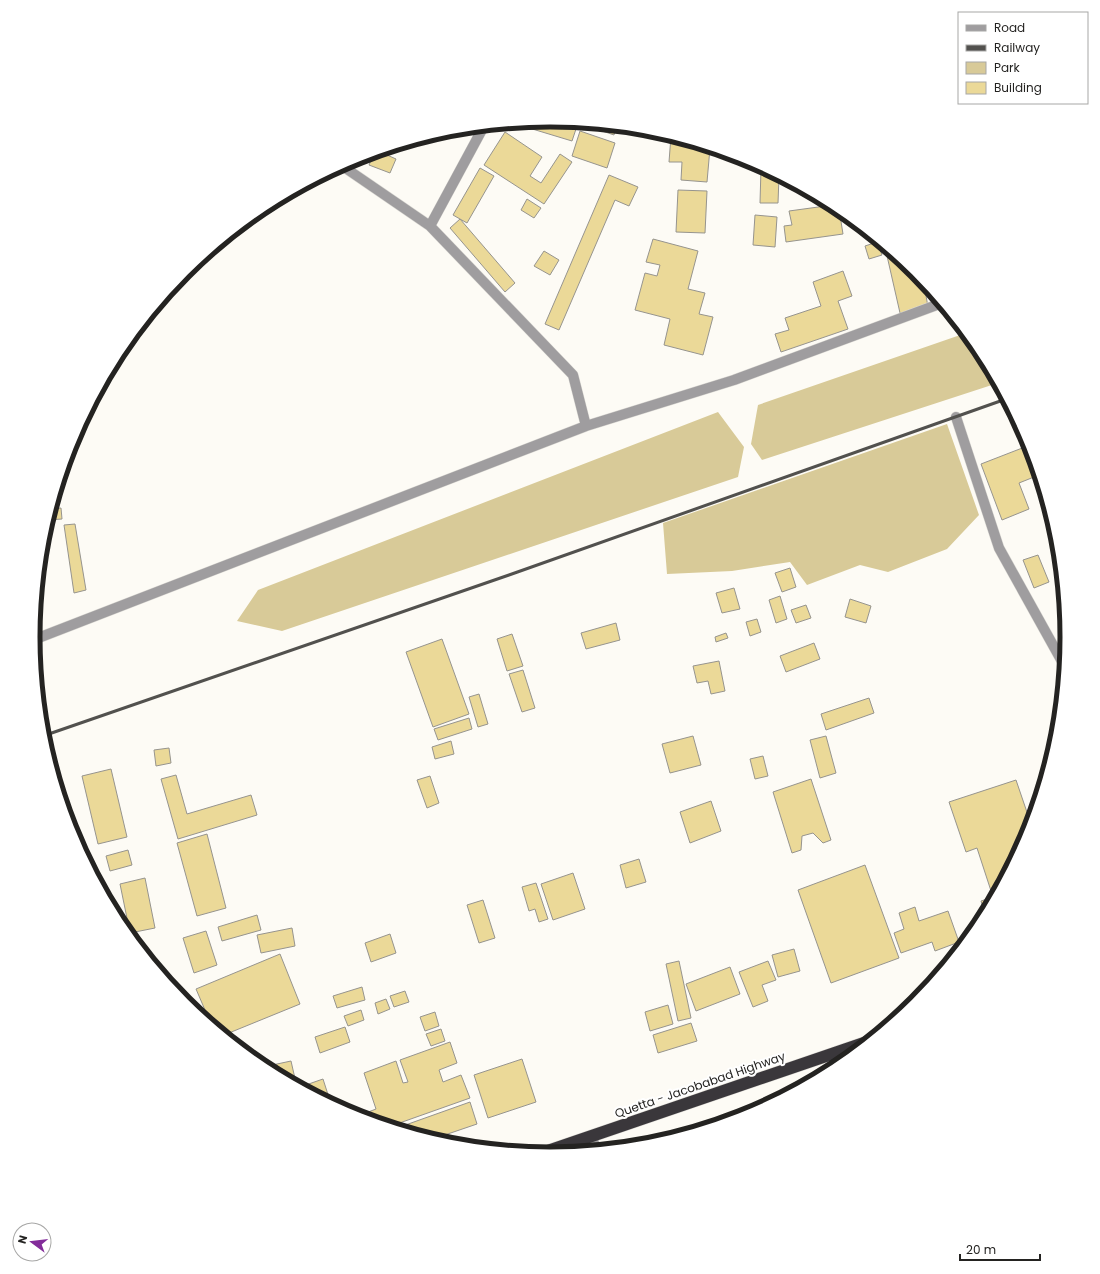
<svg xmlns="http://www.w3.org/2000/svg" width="1100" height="1274" font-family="Poppins,sans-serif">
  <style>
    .green { fill: #d8ca98 }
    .building { fill: #ebd998; stroke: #96948e }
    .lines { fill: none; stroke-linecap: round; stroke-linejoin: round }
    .street-casing { stroke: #dad8d3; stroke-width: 11 }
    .highway-casing { stroke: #dad8d3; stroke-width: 13 }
    .street { stroke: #9f9d9f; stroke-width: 10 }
    .highway { stroke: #3a373b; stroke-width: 12 }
    .rail { stroke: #52514e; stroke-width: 3 }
    .labels { text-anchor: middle; stroke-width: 4; stroke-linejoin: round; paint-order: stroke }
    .street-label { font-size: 12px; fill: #242321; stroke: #fff }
    .rim { fill: none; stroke: #242321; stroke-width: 5 }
  </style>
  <rect width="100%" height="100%" fill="#fdfbf5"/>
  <path class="green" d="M966,333L980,350L998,383L762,460L751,444L758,405Z
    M718,412L744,447L738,477L282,631L237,621L258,590Z
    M947,424L979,515L947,549L888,572L860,565L807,585L790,562L732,571L667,574L663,523Z"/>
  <path class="building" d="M550,120L563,121L577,126L572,141L529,128L531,122Z
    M579,123L616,127L614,135Z
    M580,131L615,143L607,168L572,156Z
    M505,132L542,157L530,176L541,183L560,154L572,162L544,204L484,165Z
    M671,136L710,148L707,182L681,180L682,162H669Z
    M378,151L396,159L390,173L369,165L374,153Z
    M480,168L494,176L467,223L453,215Z
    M761,168L779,176L778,203H760Z
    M609,175L638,187L629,206L615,200L559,330L545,324Z
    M678,190L707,191L705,233L676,232Z
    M527,199L541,208L534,218L521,210Z
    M833,205L839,209L843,234L786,242L784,226L792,225L789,211Z
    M755,215L777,217L775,247L753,245Z
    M460,219L515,283L505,292L450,228Z
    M653,239L698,251L688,289L705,293L699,314L713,317L703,355L664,345L670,319L635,310L645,273L657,276L660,265L646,262Z
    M877,242L882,255L869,259L865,246Z
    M885,247L916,272L930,289L925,290L928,307L900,313Z
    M544,251L559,260L550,275L534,266Z
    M843,271L852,296L838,301L848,329L781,352L775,334L789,330L785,318L821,306L813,282Z
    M1030,445L1039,475L1019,483L1029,509L1002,520L981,464Z
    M61,508L62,519L48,520L51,509Z
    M75,524L86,590L74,593L64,525Z
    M1038,555L1049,582L1034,588L1023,560Z
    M790,568L796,587L782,592L775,573Z
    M734,588L740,609L722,613L716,593Z
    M780,596L787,619L776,623L769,600Z
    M850,599L871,606L866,623L845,617Z
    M806,605L811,618L796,623L791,610Z
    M757,619L761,632L750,636L746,622Z
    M616,623L620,640L586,649L581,633Z
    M726,633L728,638L716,642L715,637Z
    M512,634L523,666L507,671L497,639Z
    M442,639L469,714L433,727L406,652Z
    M814,643L820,659L786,672L780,656Z
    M719,661L725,691L711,694L708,681L697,683L693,666Z
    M523,670L535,708L522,712L509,674Z
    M479,694L488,724L478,727L469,697Z
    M869,698L874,713L826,730L821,714Z
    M469,718L472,729L438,740L434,729Z
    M693,736L701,765L670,773L662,744Z
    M826,736L836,773L820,778L810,740Z
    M451,741L454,754L435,759L432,747Z
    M169,748L171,763L156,766L154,750Z
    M763,756L768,776L755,779L750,759Z
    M111,769L127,837L98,844L82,776Z
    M176,775L187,814L251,795L257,815L178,839L161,779Z
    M430,776L439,803L427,808L417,780Z
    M811,779L831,840L823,843L813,833L802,836L801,850L792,853L773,792Z
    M1016,780L1031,824L1028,835L985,914L981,901L993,897L977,848L966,852L949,802Z
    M711,801L721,831L690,843L680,812Z
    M207,834L226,908L197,916L177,843Z
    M128,850L132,865L110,871L106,856Z
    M639,859L646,882L626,888L620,865Z
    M865,865L899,958L831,983L798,890Z
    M573,873L585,909L553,920L541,884Z
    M145,878L155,928L130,933L120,884Z
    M536,883L548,919L539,922L535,909L529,911L522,887Z
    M483,900L495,938L479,943L467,905Z
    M915,907L919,921L948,911L959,942L935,951L932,942L901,953L894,933L904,929L899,913Z
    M257,915L261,930L222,941L218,927Z
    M292,928L295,946L261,953L257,935Z
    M206,931L217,965L194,973L183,938Z
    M390,934L396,953L371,962L365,943Z
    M794,949L800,971L778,977L772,955Z
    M280,954L300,1004L224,1035L211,1024L196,989Z
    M679,961L691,1018L678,1021L666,964Z
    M768,961L776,980L762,985L768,1001L753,1007L739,972Z
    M730,967L740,994L696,1011L686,984Z
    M362,987L365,1000L337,1008L333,996Z
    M405,991L409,1002L394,1007L390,996Z
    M386,999L390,1009L378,1014L375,1003Z
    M668,1005L673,1024L650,1031L645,1012Z
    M361,1010L364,1020L348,1026L344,1016Z
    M435,1012L439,1026L425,1031L420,1017Z
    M691,1023L697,1041L658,1053L653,1035Z
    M345,1027L350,1042L320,1053L315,1037Z
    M441,1029L445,1041L431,1046L426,1034Z
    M450,1042L457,1063L439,1070L443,1082L461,1075L470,1098L391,1126L365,1118L363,1114L376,1109L364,1073L396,1061L403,1083L408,1082L400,1060Z
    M522,1059L536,1102L488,1118L474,1075Z
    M291,1061L296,1083H293L263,1067Z
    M323,1079L331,1104L300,1087Z
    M470,1102L477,1124L433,1139L397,1128Z"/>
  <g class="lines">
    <g class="street-casing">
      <path id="street" d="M341,165L430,226L573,375L586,426
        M430,226L484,126
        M956,417L999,548L1064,665
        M33,640L586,426L734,380L942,303
        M592,1137L596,1149"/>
    </g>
    <g class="highway-casing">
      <path id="highway" d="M542,1153L867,1042"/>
    </g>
    <use href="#street" class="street"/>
    <use href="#highway" class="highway"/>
    <path class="rail" d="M43,736L509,575L1006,399"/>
  </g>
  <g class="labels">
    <g class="street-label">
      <text transform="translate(700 1085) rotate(-19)" y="4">Quetta - Jacobabad Highway</text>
    </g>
  </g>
  <path d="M0 0H1100V1274H0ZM40 637a510 510 0 1 1 1020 0a510 510 0 1 1-1020 0Z" fill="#fff" fill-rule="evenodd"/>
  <path class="rim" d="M40 637a510 510 0 1 1 1020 0a510 510 0 1 1-1020 0Z"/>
  <rect x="958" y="12" width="130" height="92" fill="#ffffff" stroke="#a7a7a6"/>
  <rect x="966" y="25" width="20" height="6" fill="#9f9d9f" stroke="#a7a7a6"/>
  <text x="994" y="32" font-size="12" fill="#242321">Road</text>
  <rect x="966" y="45" width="20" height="6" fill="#52514e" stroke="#a7a7a6"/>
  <text x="994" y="52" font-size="12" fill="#242321">Railway</text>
  <rect x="966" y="62" width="20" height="12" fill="#d8ca98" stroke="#a7a7a6"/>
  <text x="994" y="72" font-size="12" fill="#242321">Park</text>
  <rect x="966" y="82" width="20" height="12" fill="#ebd998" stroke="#a7a7a6"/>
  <text x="994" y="92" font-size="12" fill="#242321">Building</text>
  <g transform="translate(32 1242) rotate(285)"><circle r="19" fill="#ffffff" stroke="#a7a7a6"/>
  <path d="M0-3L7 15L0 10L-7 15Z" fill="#832c9a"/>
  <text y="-6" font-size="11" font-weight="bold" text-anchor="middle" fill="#242321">N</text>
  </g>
  <path d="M960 1254v6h80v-6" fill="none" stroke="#242321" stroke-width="2"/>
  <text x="966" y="1254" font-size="12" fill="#242321" stroke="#ffffff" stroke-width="3" paint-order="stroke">20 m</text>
</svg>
